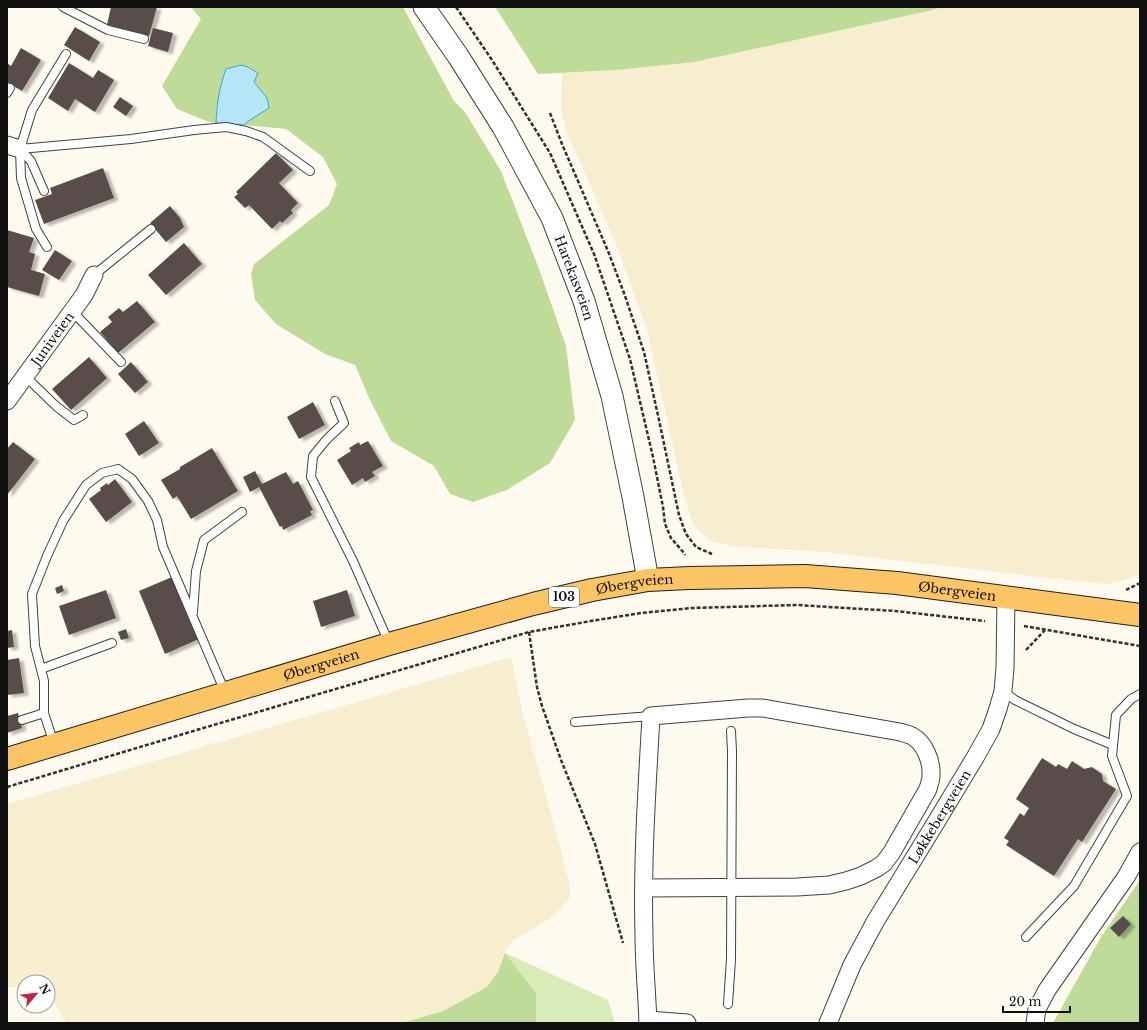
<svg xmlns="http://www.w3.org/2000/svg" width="1147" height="1030" font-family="'Libre Baskerville',serif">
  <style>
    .farmland { fill: #f6eecf }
    .green { fill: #d8ebb9 }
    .forest { fill: #bedc97 }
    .water { fill: #b4e6f7; stroke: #39a6d0 }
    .building { fill: #584e4b; filter: url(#shadow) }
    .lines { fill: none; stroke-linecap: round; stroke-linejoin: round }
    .service-casing { stroke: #424242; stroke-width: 10 }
    .minor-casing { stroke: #424242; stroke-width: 19 }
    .tertiary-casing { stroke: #424242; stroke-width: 23 }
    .primary-casing { stroke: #202020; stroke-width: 24 }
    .path { stroke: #313131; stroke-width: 2.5; stroke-dasharray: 4 2; stroke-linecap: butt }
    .service { stroke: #fff; stroke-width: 8 }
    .minor { stroke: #fff; stroke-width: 17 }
    .tertiary { stroke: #fff; stroke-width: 21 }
    .primary { stroke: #fbc464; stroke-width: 22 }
    .labels { text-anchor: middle; stroke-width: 4; stroke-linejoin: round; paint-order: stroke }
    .shield { fill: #fff; stroke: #575757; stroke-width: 1 }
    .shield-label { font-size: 12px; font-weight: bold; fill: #0f0f0f }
    .street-label { font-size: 13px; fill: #0f0f0f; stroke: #fff }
  </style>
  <defs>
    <filter id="shadow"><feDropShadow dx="4.5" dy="2.5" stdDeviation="1" flood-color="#0004"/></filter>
  </defs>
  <rect width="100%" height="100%" fill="#fffaf0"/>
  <path class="farmland" d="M943,7H1140V574L1125,580L1107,584L1074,581L825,552L730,546L711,541L693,525L684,496L647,330L616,244L567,133L561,111L562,73L616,70L928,11Z
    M511,657L522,711L554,824L569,883L570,892L569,900L551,918L512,941L505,953L498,972L487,987L443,1011L402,1023H66L50,996L48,995V982H24V988L7,987V804Z"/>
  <path class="green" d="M505,953L608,1000L615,1023H536V993Z"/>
  <path class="forest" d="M191,7H403L454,101L465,112L501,171L539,269L566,346L575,420L550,463L507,490L473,502L450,494L434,466L391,441L369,398L355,365L325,354L276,324L255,300L251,274L254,264L329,205L337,184L323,157L286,129L244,125L247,122L217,102L216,123L209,122L177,109L162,86L201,19Z
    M495,7H943L928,11L694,62L616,70L538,74Z
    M1140,880V1023H1053L1101,937Z
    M505,953L536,993V1023H402L443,1011L487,987L498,972Z"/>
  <path class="water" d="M241,65L248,67L258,73L254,82L267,98L269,108L247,122L244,125L216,123C217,102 219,89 226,69Z"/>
  <path class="building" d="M111,7H157L149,36L107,25Z
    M75,27L100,42L89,61L64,45Z
    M153,28L173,33L168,52L148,46Z
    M21,48L41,60L22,91L7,82V63L11,66Z
    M69,63L93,78L98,70L114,80L95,112L75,99L68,111L48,98Z
    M120,97L133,106L126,116L113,107Z
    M276,153L293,170L279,183L298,203L291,210L293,213L282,223L280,221L272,229L249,205L245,208L234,197L238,194L236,192Z
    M103,168L114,198L44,224L35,200L52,194L50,188Z
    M170,206L180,218L184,227L166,242L150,223Z
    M7,230L34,238L29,252L35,254L31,270L45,274L39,296L7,287Z
    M184,243L202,264L166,295L148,275Z
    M55,250L72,261L59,280L42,270Z
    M137,301L155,322L118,353L100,332L112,322L108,317L119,308L123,312Z
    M89,357L107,378L71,410L52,389Z
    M131,362L148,382L135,393L118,374Z
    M313,402L325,425L299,439L287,417Z
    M144,421L159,443L139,456L125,434Z
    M368,441L383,466L372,472L375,476L365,482L363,478L352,485L337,460L351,451L349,448L359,442L360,445Z
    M13,442L35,459L7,495V449Z
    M212,448L238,491L191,519L177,496L173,499L161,480L180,469V467Z
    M255,471L262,484L286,472L293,484L298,481L313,510L310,511L312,515L283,530L282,526L280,527L259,487L250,492L243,477Z
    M115,479L132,502L106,522L89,499L101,490L100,488L107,483L108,485Z
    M172,577L199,639L165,654L139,591Z
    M62,585L64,591L57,594L55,588Z
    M106,590L116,618L69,635L59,606Z
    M347,590L355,616L321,627L313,601Z
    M126,629L129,638L121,640L118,632Z
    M12,630L14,647L7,648V631Z
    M19,658L24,693L7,695V660Z
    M18,713L22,728L7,733V716Z
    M1042,758L1056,767L1058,764L1067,769L1072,761L1084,769L1092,767L1102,774L1103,781L1116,789L1082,842L1078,839L1054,876L1006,845L1009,841L1004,838L1020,813L1024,816L1029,808L1016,799Z
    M1123,916L1131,924L1119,937L1110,928Z"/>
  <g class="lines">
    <g class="service-casing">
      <path id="service" d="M63,7L108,30L144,39
        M7,93L10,88
        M20,149L131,139L194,130L226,127L246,131L263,137L310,171
        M20,149L31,161L44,191
        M47,247L36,229L21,178L20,149L32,110L66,54
        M94,275L151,229
        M72,311L121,362
        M25,376L56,406L74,420L83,415
        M335,401L344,423L327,439L313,456L311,477L353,561L389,643
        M193,612L196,571L204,540L242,512
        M41,669L112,643
        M1003,691L1015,700L1074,729L1113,745
        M22,720L44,713
        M575,722L651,716
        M54,744L44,713V681L35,646L32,594L47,556L63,521L86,485L102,473L118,469L132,479L148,501L157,520L163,547L225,692
        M1026,937L1074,886L1127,796L1112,756L1116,715L1131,699L1140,694
        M728,1004L731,959L732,751L731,731"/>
    </g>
    <g class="minor-casing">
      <g id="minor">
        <path d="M7,145L20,149"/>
        <path id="s1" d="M7,401L84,295L94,275"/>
        <path d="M644,888L797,887L829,885L846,881L861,876L877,868L884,863L892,852L928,789C929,785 931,780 931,776C932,762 925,743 912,736C908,734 903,733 900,732L763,708H748L651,716C647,788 642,862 644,935C644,964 647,994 648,1023"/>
        <path d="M648,1020L687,1023"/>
        <path id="s2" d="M828,1023L852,965L875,922L935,824L976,756L991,729L998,709L1003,691L1005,668L1006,598"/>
        <path d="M1035,1023L1037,1009L1047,990L1126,877L1140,852"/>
      </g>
    </g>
    <g class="tertiary-casing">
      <g id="tertiary">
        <path id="s3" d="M424,7L458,56L503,127L552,218L584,301L612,396L633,497L648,580"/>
      </g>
    </g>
    <g class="primary-casing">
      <g id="primary">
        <path id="s4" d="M7,759L389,644L533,604L592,590L648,580L689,578L805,576L897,583L1140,615"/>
      </g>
    </g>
    <path class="path" d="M456,7L492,60L550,153L594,254L630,359L653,457L663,507L665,524L671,538L684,553L685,555
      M550,113L562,144L608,251L624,293L644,352L659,420L679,515L686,534L696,547L712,554
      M1126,590L1140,583
      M1024,626L1140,646
      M529,632L537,687L542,706L561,760L595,844L623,943
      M1026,650L1045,630
      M7,787L200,729L529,632L591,621L641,613L692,608L797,605L895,611L985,621"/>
    <use href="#service" class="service"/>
    <use href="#minor" class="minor"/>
    <use href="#tertiary" class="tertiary"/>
    <use href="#primary" class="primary"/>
  </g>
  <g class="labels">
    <rect class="shield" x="549" y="587" width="30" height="20" rx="3"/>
    <g class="shield-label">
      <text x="564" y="601">103</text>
    </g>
    <g class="street-label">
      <text dy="5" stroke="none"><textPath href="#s3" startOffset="311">Harekasveien</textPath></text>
      <text dy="5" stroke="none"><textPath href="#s1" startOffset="77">Juniveien</textPath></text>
      <text dy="5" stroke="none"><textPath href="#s4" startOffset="652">Øbergveien</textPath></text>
      <text dy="5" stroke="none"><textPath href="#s4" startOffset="976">Øbergveien</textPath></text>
      <text dy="5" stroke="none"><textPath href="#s4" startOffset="328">Øbergveien</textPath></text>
      <text dy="5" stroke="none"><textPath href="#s2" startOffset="235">Løkkebergveien</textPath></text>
    </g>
  </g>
  <rect width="1147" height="1030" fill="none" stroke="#0f0f0f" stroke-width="16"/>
  <g transform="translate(36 994) rotate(62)"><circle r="19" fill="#ffffff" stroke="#9f9f9f"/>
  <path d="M0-3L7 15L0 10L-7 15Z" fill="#c2233d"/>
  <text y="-6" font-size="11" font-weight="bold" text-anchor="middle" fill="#0f0f0f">N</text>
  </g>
  <path d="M1003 1006v6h67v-6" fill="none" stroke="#0f0f0f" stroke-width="2"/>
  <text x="1009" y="1006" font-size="12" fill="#0f0f0f" stroke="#ffffff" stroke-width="3" paint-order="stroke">20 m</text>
</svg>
